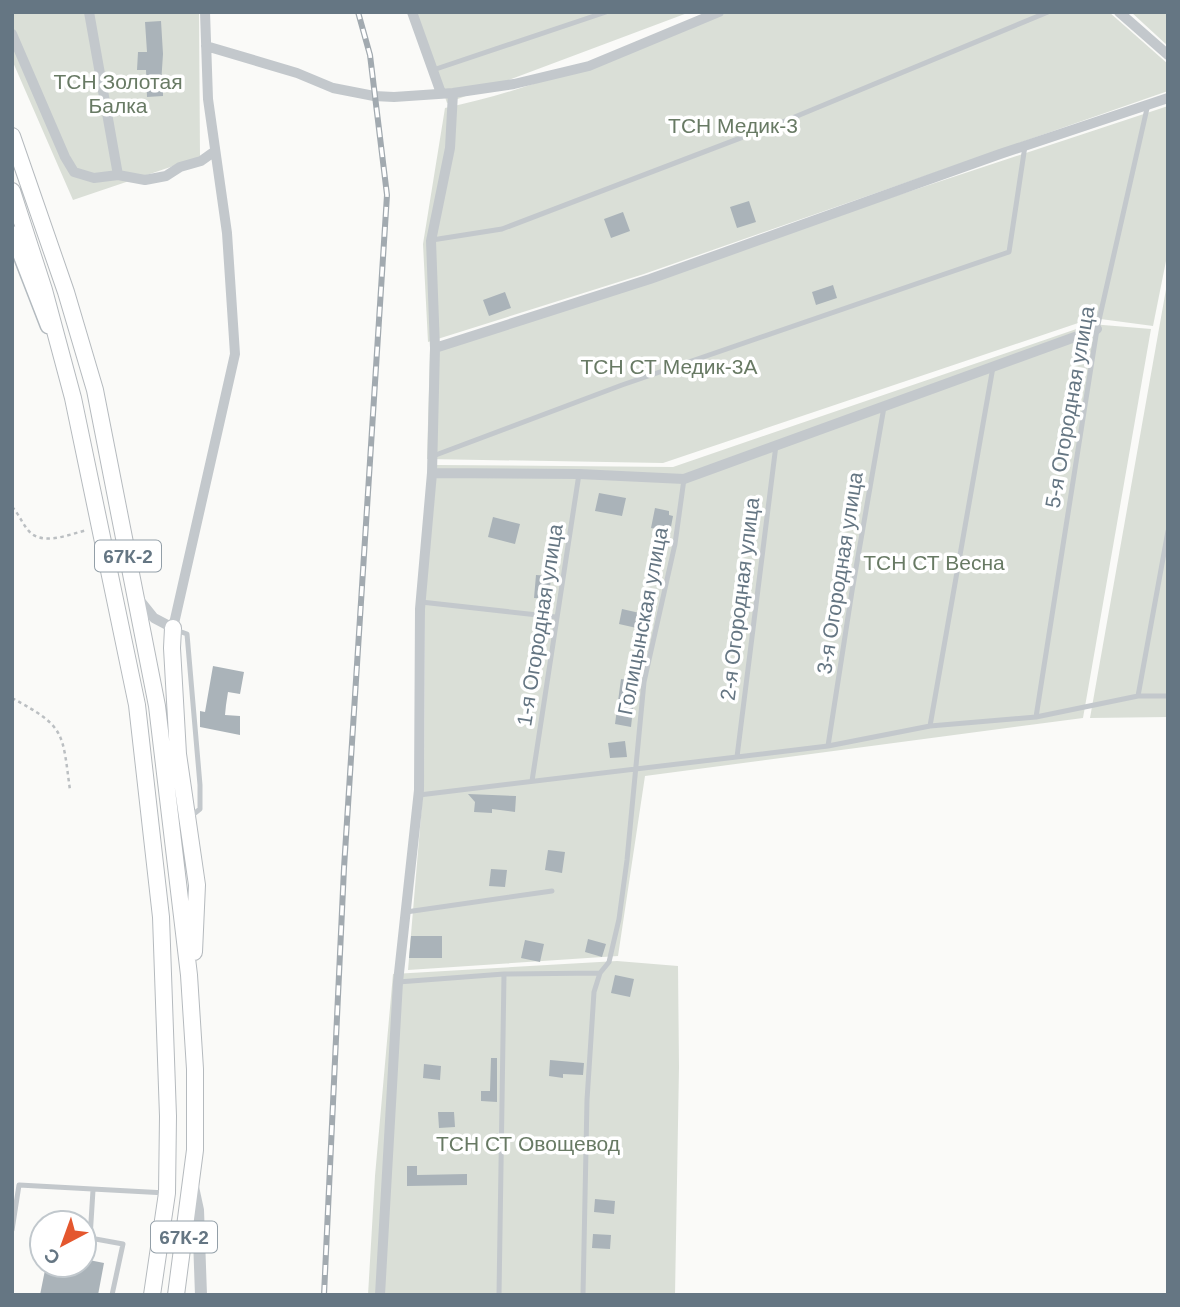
<svg xmlns="http://www.w3.org/2000/svg" width="1180" height="1307" font-family="Helvetica,sans-serif">
  <style>
    .green { fill: #dadfd7 }
    .building { fill: #aab3b9 }
    .lines { fill: none; stroke-linecap: round; stroke-linejoin: round }
    .secondary-casing { stroke: #b3babf; stroke-width: 17 }
    .primary-casing { stroke: #b5babe; stroke-width: 18 }
    .path { stroke: #bbbfc2; stroke-width: 2.5; stroke-dasharray: 3.5 3.5; stroke-linecap: butt }
    .service { stroke: #c3c8cc; stroke-width: 5 }
    .minor { stroke: #c3c8cc; stroke-width: 10 }
    .tertiary { stroke: #c3c8cc; stroke-width: 12 }
    .secondary { stroke: #fff; stroke-width: 14 }
    .primary { stroke: #fff; stroke-width: 16 }
    .rail-casing { stroke: #a2aab0; stroke-width: 6 }
    .rail { stroke: #fff; stroke-width: 3.5; stroke-dasharray: 10; stroke-linecap: butt }
    .labels { text-anchor: middle; stroke-width: 7; stroke-linejoin: round; paint-order: stroke }
    .shield { fill: #fff; stroke: #939fa8; stroke-width: 2 }
    .shield-label { font-size: 19px; font-weight: bold; fill: #657683 }
    .park-label { font-size: 21px; fill: #687a64; stroke: #fff }
    .street-label { font-size: 21px; fill: #657683; stroke: #fff }
  </style>
  <rect width="100%" height="100%" fill="#fafaf8"/>
  <path class="green" d="M12,12H199L200,157L73,200L12,60Z
    M416,12H690L447,103Z
    M719,12H1109L1168,64V91L644,274L428,342L423,244L445,108C540,88 629,49 719,12Z
    M1131,12H1168V46Z
    M1168,106V251L1153,326L1093,318L663,463L427,459L430,350Z
    M1168,278V717L1090,718Z
    M1091,324L1151,329L1083,718L645,776L618,956L408,970L424,780L425,594L437,465L673,467Z
    M617,961L678,966L679,1067L675,1295H368L375,1176L393,974Z"/>
  <path class="building" d="M161,21L163,54L161,84H163V96L147,97L146,70H137L138,52H147L145,22Z
    M749,201L756,222L737,228L730,207Z
    M623,212L630,231L611,238L604,219Z
    M833,285L837,298L816,305L812,292Z
    M505,292L511,308L489,316L483,300Z
    M599,493L626,498L622,516L595,511Z
    M655,508L669,511V515L673,516L670,532L651,528Z
    M493,517L520,524L515,544L488,537Z
    M536,575L551,576L549,599L534,598Z
    M622,609L644,614L641,629L619,624Z
    M213,666L244,672L240,694L228,692L226,705L225,715L240,716V735L200,727V711L205,712Z
    M621,679L636,681L631,727L615,724Z
    M625,741L627,757L610,758L608,743Z
    M468,794L516,796L515,812L492,809V813L474,812L475,802Z
    M548,850L565,852L562,873L545,870Z
    M491,869L507,870L505,887L489,886Z
    M411,936H442V958H409Z
    M588,939L606,944L602,957L585,952Z
    M525,940L544,944L540,962L521,958Z
    M615,975L634,979L630,997L611,993Z
    M491,1058H497V1102L481,1101V1091H490Z
    M550,1060L584,1063L583,1075L563,1074V1078L549,1076Z
    M424,1064L441,1066L440,1080L423,1078Z
    M438,1112H454L455,1127L439,1128Z
    M407,1166H417V1175L467,1174V1185L407,1186Z
    M595,1199L615,1201L614,1214L594,1212Z
    M593,1234L611,1235L610,1249L592,1248Z
    M84,1259L104,1263L98,1295H40L46,1265H84Z"/>
  <g class="lines">
    <g class="secondary-casing">
      <path id="secondary" d="M12,233L48,326"/>
    </g>
    <g class="primary-casing">
      <path id="primary" d="M12,136L66,292L95,390L157,706L189,975L195,1069V1150L176,1295
        M12,191L44,290L73,398L137,705L161,917L168,1116L167,1193L152,1295
        M173,628L172,648L178,754L197,885L194,952"/>
    </g>
    <path class="path" d="M12,507C19,514 22,523 28,530C41,547 70,534 87,530
      M12,698C66,727 62,732 70,790"/>
    <path class="service" d="M433,70L606,12
      M432,240L502,229L785,121L1048,12
      M433,456L622,385L1009,252L1025,146
      M421,602L556,617
      M176,630L187,634L200,785V809L190,817
      M1138,696L1168,531
      M1036,717L1097,329L1148,104
      M930,726L993,367
      M828,746L852,591L884,407
      M737,757L776,445
      M532,781L579,474
      M419,795L828,746L930,726L1036,717L1138,696H1168
      M406,912L552,891
      M398,982L504,974L600,973
      M93,1190L90,1238L123,1244L112,1295
      M12,1230L19,1185L166,1193
      M499,1295L504,974
      M583,1295L587,1100L594,992L600,973L609,962L619,919L627,860L644,682L675,544L684,479"/>
    <path class="minor" d="M89,12L118,175
      M412,12L441,93
      M1119,12L1168,55
      M12,34L65,157L74,172L94,178L118,175L145,180L166,176L180,167L201,161L215,151
      M206,46L297,73L333,88L374,96L394,97L453,93L514,84L589,66L719,12
      M435,348L650,279L1000,154L1168,98
      M432,473L579,474L684,479L1097,329
      M138,598L154,618L173,628L235,354L227,233L208,99L205,12
      M380,1295L398,982L419,790L420,609L432,473L435,348L431,241L450,148L453,93"/>
    <path class="tertiary" d="M193,1187L198,1210L201,1295"/>
    <use href="#secondary" class="secondary"/>
    <use href="#primary" class="primary"/>
    <g class="rail-casing">
      <path id="rail" d="M324,1295L344,868L387,195L370,55L358,12"/>
    </g>
    <use href="#rail" class="rail"/>
  </g>
  <g class="labels">
    <g class="shield">
      <rect x="95" y="540.5" width="66" height="31" rx="5"/>
      <rect x="151" y="1221.5" width="66" height="31" rx="5"/>
    </g>
    <g class="shield-label">
      <text x="128" y="563">67К-2</text>
      <text x="184" y="1244">67К-2</text>
    </g>
    <g class="park-label">
      <text x="118" y="89">ТСН Золотая<tspan x="118" dy="24">Балка</tspan></text>
      <text x="733" y="133">ТСН Медик-3</text>
      <text x="669" y="374">ТСН СТ Медик-3А</text>
      <text x="934" y="570">ТСН СТ Весна</text>
      <text x="528" y="1151">ТСН СТ Овощевод</text>
    </g>
    <g class="street-label">
      <text transform="translate(1070 407) rotate(-80)" y="7">5-я Огородная улица</text>
      <text transform="translate(840 573) rotate(-81)" y="7">3-я Огородная улица</text>
      <text transform="translate(740 599) rotate(-83)" y="7">2-я Огородная улица</text>
      <text transform="translate(643 621) rotate(-79)" y="7">Голицынская улица</text>
      <text transform="translate(540 625) rotate(-81)" y="7">1-я Огородная улица</text>
    </g>
  </g>
  <rect width="1180" height="1307" fill="none" stroke="#657683" stroke-width="28"/>
  <g transform="translate(63 1244) rotate(221)"><circle r="33" fill="#ffffff" stroke="#c1c8cd" stroke-width="2"/>
  <path d="M0-5L12 26L0 18L-12 26Z" fill="#e4572e"/>
  <text y="-10" font-size="19" font-weight="bold" text-anchor="middle" fill="#657683">С</text>
  </g>
</svg>
